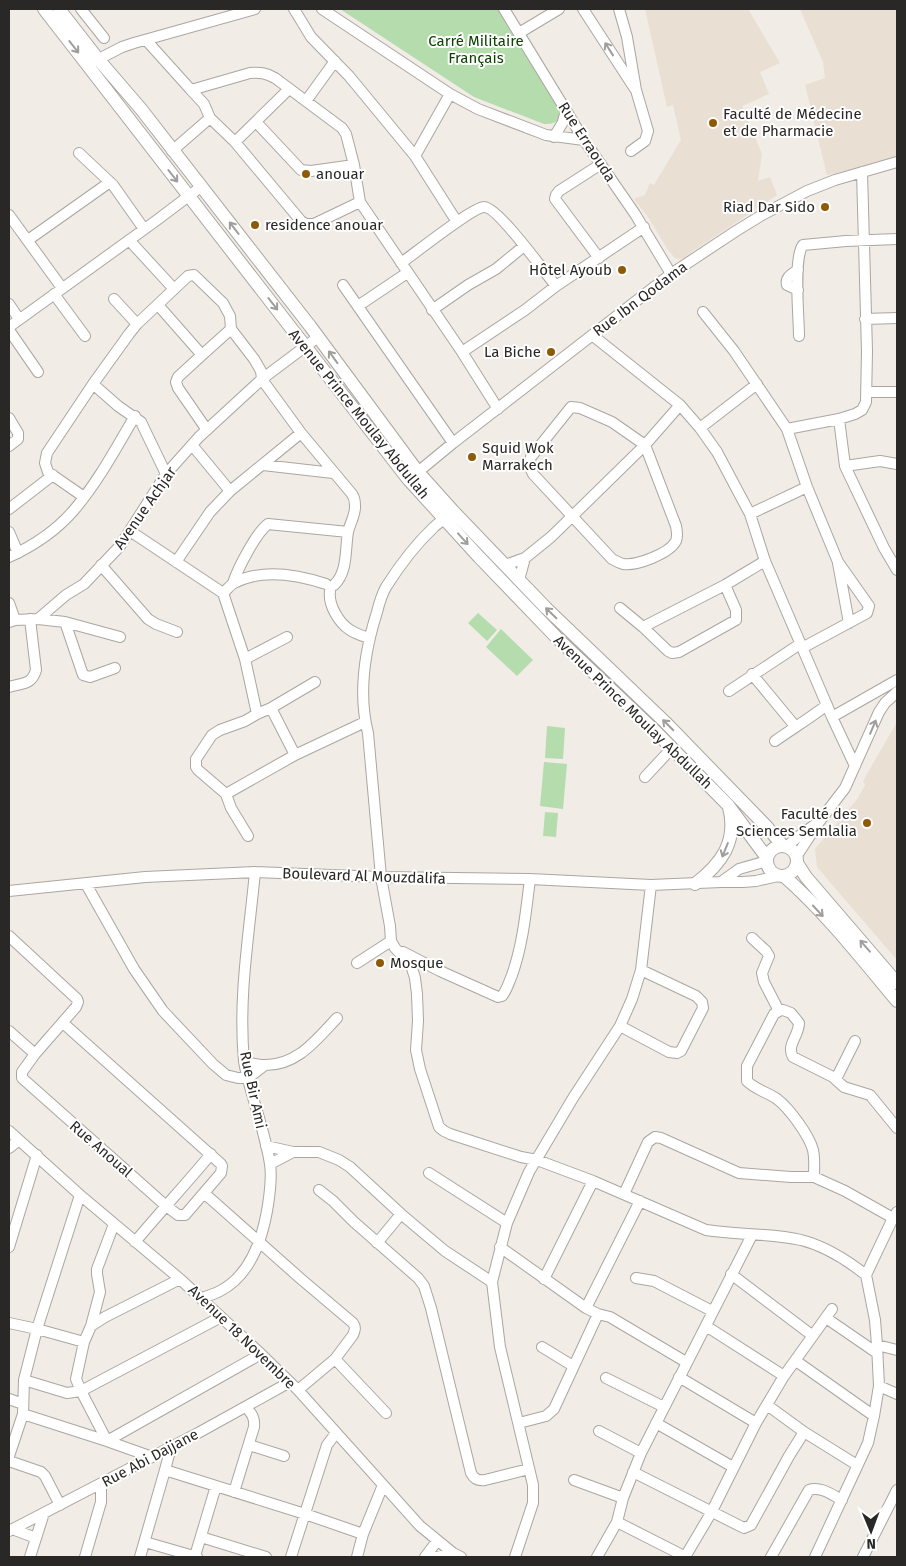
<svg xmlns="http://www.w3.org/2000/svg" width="906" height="1566" font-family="'Fira Sans',sans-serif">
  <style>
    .built { fill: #e9dfd3 }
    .green { fill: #b5dcad }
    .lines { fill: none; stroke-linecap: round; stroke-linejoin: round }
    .minor-casing { stroke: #aba6a1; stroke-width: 12 }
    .major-casing { stroke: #aba6a1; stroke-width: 14 }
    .minor { stroke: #fff; stroke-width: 10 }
    .major { stroke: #fff; stroke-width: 12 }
    .oneway { stroke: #9f9e9d }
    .poi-dot { fill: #8d5b07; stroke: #fff; stroke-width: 2 }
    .labels { text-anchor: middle; stroke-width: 4; stroke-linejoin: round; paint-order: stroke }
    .park-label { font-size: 15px; fill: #0b4400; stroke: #fff }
    .poi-label { font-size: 15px; fill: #2a2826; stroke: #fff; text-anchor: start }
    .street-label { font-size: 15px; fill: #2a2826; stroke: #fff }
  </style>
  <rect width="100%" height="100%" fill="#f1ece6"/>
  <path class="built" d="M645,9H748L780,63L760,72L769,94L742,106L762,154L758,181L770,177L777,195L693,251L685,258L680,259L675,258L668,250L648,217L634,199L645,195L650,183L654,185L681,140L673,105L667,107Z
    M800,9H897V158L827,175L805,85L825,78L823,62Z
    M897,722V960L817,867L815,849L858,798L865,785L863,781Z"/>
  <path class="green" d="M340,9H498L558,108C563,120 555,125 544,124L474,97Z
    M478,613L497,630L487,641L468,623Z
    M501,629L533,660L517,676L486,647Z
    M547,726L565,728L563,759L545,758Z
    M544,762L567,764L563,809L540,806Z
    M545,812L558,813L556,837L543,836Z"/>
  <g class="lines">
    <g class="minor-casing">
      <path id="minor" d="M81,9L104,38
        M294,9L311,37L349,76L415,156L457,222
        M322,9L450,94L478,109L546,135L584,140
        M504,9L584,140L635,214L671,274
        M583,9L635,89
        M619,9L627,37L636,90L648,131L645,141L631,151
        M519,33L559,9
        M146,40L191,90L250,73C260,72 266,73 275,78L342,128L346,134L354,165L360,202L462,352L498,409
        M93,62L122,47L134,43L255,9
        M289,89L235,142L301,221L306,224H314L360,202
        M191,90L204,104L210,118L235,142
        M306,101L335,61
        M256,122L301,170L311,171L354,165
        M554,137L563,122L566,110
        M172,151L210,118
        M79,153L113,185L144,229
        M415,156L450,94
        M9,215L62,288
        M28,240L110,182
        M129,240L174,289
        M599,258L555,199L556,195L559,191L601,164
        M401,263C414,254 473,207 484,207C497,206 546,274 556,286
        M798,270C792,274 785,277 787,285L798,290
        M343,285L453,443
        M54,294L85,336
        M114,299L137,324
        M9,304L19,319
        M158,305L202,355L178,377L176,382L178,388L207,430
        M358,306L407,273
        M432,310L468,285L496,269L524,246
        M703,312L734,351L787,429L807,487L838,562L869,606L867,613L802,648
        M865,319L897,318
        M9,327L157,220L202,186
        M9,330L38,372
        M592,335L680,405L700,428L717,452L750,514L765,561L832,717L855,766
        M799,336C799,317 793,258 803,245L846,241L897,239
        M462,352L525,310L556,286L644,227
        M202,355L231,329
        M93,384L118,406L141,422L166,474
        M867,392H897
        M571,407L580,408L612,422L645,445L676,526C677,531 678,536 676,541C669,554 636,566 623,564C619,563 616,561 612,559L533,474L529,465L531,457Z
        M9,418L18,433V439L9,446
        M839,419L845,466L884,548L897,570
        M700,428L757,384
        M787,429L839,419L855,414L862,410L866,402L867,351L862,172
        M192,445L230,491
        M263,465L333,473
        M845,466L880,461L897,464
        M413,476L453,443L671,274L736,231L762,215L807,191L835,180L897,162
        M84,497L48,472L45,463L47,453L93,384L129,334L137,324L188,276L194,275L223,303L230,316L231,329L254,359L261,371L262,379L266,385L301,433L352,494C354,497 355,501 355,505C356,514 350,523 348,532C345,549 348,572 334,585
        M9,509L53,475
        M750,514L807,487
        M448,515C444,520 438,523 434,527C417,543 398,568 386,587C382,594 379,604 377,612C365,650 358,694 368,733L381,877L390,926L391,941L395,948L411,965L415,978L417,994L418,1021L416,1050L420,1069L439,1127L444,1131L450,1134L521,1157L537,1160L593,1181L706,1230C737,1235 770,1233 801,1240C825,1246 847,1260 866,1275L875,1320L877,1345L879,1386L874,1416L868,1443L815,1557
        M130,531L223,593L245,659L257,714
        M9,532L18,553
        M9,557C33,546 56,531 74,510C98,482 116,448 135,416
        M176,562L210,512L230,491L301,433
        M838,563L849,623
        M101,565L148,619L156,624L177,632
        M505,565L525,558L551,537L645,445L680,405
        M519,580L525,558
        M233,583C238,568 256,533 268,524L348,532
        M330,591C328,605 339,623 350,630C356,634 363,636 369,638
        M223,593C227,590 230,585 234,583C262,568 298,575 326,584
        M9,603L15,620
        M620,608L643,627L668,651L672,653L679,652L736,620V610L725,585
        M38,619L65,622L120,637
        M9,622L15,620L38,619L66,595L84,584L120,546L166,474L199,437L262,379L318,337
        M65,622L83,675L90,677L115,668
        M643,627L725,585L765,561
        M245,659L287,637
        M752,674L795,726
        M9,687C22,683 32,685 36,670L30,619
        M729,691L800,644
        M271,708L295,755
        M832,717L897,680
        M775,741C792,729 810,718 827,705
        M645,777L672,748
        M226,794L295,755L365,722
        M248,836L231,808L226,794L198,770L196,767V759L212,735L220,730L245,721L257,714L271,708L315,682
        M786,847L799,836L816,824
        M796,857L819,822L845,788L879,712L885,703L897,692
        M721,882L739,869L767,861
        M86,884L134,969L163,1011L213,1064L226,1075L238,1078H248L265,1065
        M9,891L145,877L255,872L381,877L530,879L651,885L721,882H743L756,881L778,876
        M9,936L77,999L78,1002L76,1007L35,1054L22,1072V1078L165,1205L178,1215H185L221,1173L222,1166L221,1164L63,1023
        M752,938L766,951L769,956L762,973L764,982L779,1011
        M403,952L440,971L498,997L502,996C507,990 509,982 512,975C523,944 526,911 530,879
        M357,963L391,941
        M620,1026L669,1052L677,1053L681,1051L703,1008L702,1002L696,996L641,970
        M9,1031L35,1054
        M244,1062C251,1063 258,1065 264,1065C297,1066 316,1040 337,1018
        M836,1079L855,1041
        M9,1131L80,1195L180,1279L261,1354L298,1390L420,1526L453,1553L461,1557
        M266,1146L293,1152H319L339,1160L350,1167L401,1214L445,1251L492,1282
        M9,1148L19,1140
        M270,1164L293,1152
        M429,1173L507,1223
        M814,1177C814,1168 815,1159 813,1150C809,1135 789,1108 777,1099C767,1092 756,1090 747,1081V1066L774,1014L779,1011L783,1010L791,1013L799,1023C799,1036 786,1045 793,1057L833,1077L844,1087L870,1095L897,1128
        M319,1190L333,1201L354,1222L418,1278L424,1286L431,1308L471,1473C474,1479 478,1481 485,1480L529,1469
        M204,1193L301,1279L353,1323C356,1327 355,1330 353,1335L335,1359L298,1390
        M624,1194L648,1142L655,1137L661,1138L739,1173L791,1177H814L845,1191L893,1218
        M135,1242C160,1212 186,1184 211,1154
        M377,1243L401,1214
        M9,1247L37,1155
        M500,1247L586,1308L598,1314L610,1317L686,1362
        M731,1274L813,1336
        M866,1275L893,1218L897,1212
        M636,1278L654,1281L712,1311
        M180,1279L105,1317L91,1326L84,1342L76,1379L81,1391L221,1317
        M544,1279L593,1181
        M202,1298C208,1296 214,1294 220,1291C251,1275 263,1237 268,1205C270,1192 272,1177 270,1164C266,1138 257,1112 250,1087C248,1078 245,1069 244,1061C238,998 249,935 255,872
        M586,1308L640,1201
        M826,1318L877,1353
        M9,1323L37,1329L84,1342
        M91,1326L100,1292L97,1274V1269L114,1224
        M706,1326L784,1376
        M877,1345L897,1350
        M542,1347L573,1366
        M335,1359L386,1413
        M796,1361L874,1416
        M679,1377L756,1423
        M606,1378L664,1407
        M24,1380L67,1393L81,1391L107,1441L261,1354
        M879,1386L897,1394
        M9,1399L23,1404
        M767,1405L804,1432L857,1465
        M23,1414L107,1441L152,1457
        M519,1423L546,1416L554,1409L598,1314
        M656,1423L733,1467
        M599,1431L641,1453
        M249,1445L284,1456
        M9,1456L23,1414L24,1380L37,1329L80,1195
        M9,1461L41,1472L45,1476L60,1505
        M165,1470L305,1514L363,1534
        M633,1472L744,1528L751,1525L789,1456L804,1432
        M574,1480L623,1498
        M234,1492L254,1427C255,1418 252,1414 246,1407
        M617,1522L686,1557
        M12,1529L36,1538
        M9,1531L198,1433L290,1382
        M201,1537L266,1557
        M145,1542L197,1557
        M195,1556L216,1486
        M30,1557L44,1513
        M85,1557L101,1502V1484
        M140,1557L165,1470L171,1447
        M291,1557L327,1445L336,1433
        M357,1557L363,1534L383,1485
        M425,1557L437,1541
        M436,1557L453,1553
        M515,1557L533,1503V1485L500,1347L492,1282L507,1223L529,1172L573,1098L620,1026L632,999L641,970L651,885
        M597,1557L617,1522L623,1498L641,1453L752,1235
        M685,1557L711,1513L756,1423L784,1376L832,1309
        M771,1557L809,1490C821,1486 832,1495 842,1500
        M863,1557L897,1490"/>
    </g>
    <g class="major-casing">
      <path id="major" d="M44,9L408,479L479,557L557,638L655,731L728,805L767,858
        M59,9L98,59L141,109L310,326L418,472L453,511L546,608L665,722L767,827L783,846
        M767 861a15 15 0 1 1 30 0a15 15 0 1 1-30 0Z
        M797,863L806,877L897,983
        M784,876C826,913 861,958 897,1001
        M695,884C721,864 738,842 729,807"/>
    </g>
    <use href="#minor" class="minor"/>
    <use href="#major" class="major"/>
  </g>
  <defs><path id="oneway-shaft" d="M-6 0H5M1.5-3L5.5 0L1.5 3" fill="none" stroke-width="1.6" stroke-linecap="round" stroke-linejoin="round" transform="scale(1.25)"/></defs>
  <g class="oneway">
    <use href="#oneway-shaft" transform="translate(74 47) rotate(52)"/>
    <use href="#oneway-shaft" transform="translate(609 49) rotate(-122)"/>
    <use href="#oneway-shaft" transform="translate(173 176) rotate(52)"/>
    <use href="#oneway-shaft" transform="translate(234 228) rotate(-128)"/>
    <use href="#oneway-shaft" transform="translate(273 304) rotate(52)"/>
    <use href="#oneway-shaft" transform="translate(333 357) rotate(-126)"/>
    <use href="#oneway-shaft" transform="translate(463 539) rotate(48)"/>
    <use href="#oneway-shaft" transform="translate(551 613) rotate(-136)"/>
    <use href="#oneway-shaft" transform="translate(668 725) rotate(-135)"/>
    <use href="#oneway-shaft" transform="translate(873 727) rotate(-67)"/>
    <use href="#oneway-shaft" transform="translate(725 850) rotate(112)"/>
    <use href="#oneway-shaft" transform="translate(818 911) rotate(47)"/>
    <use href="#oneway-shaft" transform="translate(865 946) rotate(-131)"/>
  </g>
  <g class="poi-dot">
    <circle cx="713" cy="123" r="5"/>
    <circle cx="306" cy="174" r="5"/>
    <circle cx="825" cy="207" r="5"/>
    <circle cx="255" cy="225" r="5"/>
    <circle cx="622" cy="270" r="5"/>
    <circle cx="551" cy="352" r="5"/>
    <circle cx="472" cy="457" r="5"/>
    <circle cx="867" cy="823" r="5"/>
    <circle cx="380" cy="963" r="5"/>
  </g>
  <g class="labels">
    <g class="park-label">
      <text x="476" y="46">Carré Militaire<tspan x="476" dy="17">Français</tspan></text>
    </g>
    <g class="poi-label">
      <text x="723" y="119">Faculté de Médecine<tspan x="723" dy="17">et de Pharmacie</tspan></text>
      <text x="316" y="179">anouar</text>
      <text x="815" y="212" text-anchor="end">Riad Dar Sido</text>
      <text x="265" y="230">residence anouar</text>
      <text x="612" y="275" text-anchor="end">Hôtel Ayoub</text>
      <text x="541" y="357" text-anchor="end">La Biche</text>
      <text x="482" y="453">Squid Wok<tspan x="482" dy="17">Marrakech</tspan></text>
      <text x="857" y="819" text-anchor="end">Faculté des<tspan x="857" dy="17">Sciences Semlalia</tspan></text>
      <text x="390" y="968">Mosque</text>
    </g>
    <g class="street-label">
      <text transform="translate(587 142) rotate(57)" y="5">Rue Erraouda</text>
      <text transform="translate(640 299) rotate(-37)" y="5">Rue Ibn Qodama</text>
      <text transform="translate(359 414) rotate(51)" y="5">Avenue Prince Moulay Abdullah</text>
      <text transform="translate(145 508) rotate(-55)" y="5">Avenue Achjar</text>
      <text transform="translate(633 712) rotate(44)" y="5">Avenue Prince Moulay Abdullah</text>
      <text transform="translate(364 876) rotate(2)" y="5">Boulevard Al Mouzdalifa</text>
      <text transform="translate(253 1090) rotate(78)" y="5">Rue Bir Ami</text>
      <text transform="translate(101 1149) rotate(41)" y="5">Rue Anoual</text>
      <text transform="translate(242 1337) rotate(44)" y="5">Avenue 18 Novembre</text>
      <text transform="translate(150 1458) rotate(-28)" y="5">Rue Abi Dajjane</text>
    </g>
  </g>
  <rect width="906" height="1566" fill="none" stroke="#2a2826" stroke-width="20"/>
  <g transform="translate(871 1531) rotate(179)" stroke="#ffffff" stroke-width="4" paint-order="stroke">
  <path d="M0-4L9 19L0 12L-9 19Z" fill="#2a2826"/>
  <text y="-8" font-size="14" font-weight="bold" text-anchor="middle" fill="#2a2826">N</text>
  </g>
</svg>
